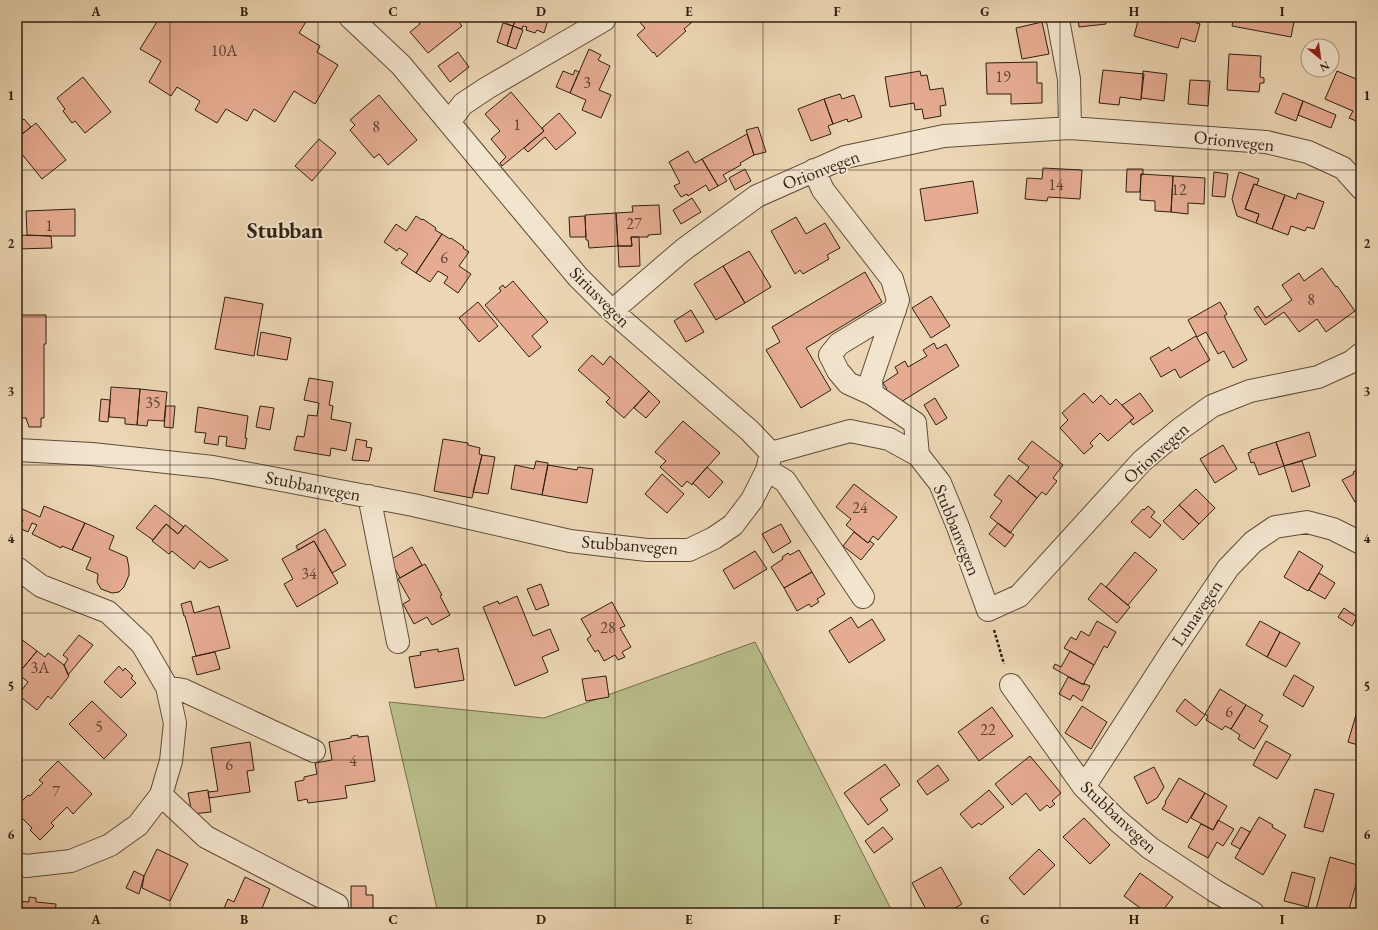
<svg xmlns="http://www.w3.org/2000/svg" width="1378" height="930" font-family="'EB Garamond',serif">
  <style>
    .green { fill: #b9bd8b; stroke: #746e4e }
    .building { fill: #e6ac92; stroke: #2f1f12 }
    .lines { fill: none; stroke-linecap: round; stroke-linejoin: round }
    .minor-casing { stroke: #5e4d3a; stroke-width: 24 }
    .path { stroke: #2f1f12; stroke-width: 2.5; stroke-dasharray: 3 2; stroke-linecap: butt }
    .minor { stroke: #f3e4ce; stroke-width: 22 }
    .grid { fill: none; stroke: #2f1f12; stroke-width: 1; stroke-opacity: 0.55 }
    .labels { text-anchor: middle; stroke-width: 4; stroke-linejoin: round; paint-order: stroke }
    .number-label { font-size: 16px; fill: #5d4232 }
    .street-label { font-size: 18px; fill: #2f1f12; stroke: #f3e4ce }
    .district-label { font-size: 22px; font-weight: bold; fill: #2f1f12; stroke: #f3e4ce }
    .neatline { fill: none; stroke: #2f1f12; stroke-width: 1.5 }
    .grid-label { font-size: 13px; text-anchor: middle; font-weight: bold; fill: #2f1f12 }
  </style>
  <rect width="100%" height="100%" fill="#ecd6b3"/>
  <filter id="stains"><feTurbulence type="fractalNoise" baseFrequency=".005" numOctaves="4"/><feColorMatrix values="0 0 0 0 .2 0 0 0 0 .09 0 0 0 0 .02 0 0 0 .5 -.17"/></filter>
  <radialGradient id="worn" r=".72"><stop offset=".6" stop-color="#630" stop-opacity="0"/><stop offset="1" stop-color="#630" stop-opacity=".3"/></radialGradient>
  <path class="green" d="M755,642L893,913H438L389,702L544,718Z"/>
  <path class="building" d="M160,17H309L299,33L320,46L317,52L338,65L315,104L294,91L275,122L254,109L247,121L226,109L217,123L195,110L200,101L177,87L171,96L149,82L161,61L140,49Z
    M416,17H455L462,26L428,53L410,32L420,24L415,18Z
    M499,17H517L513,26L507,24L508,20Z
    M517,17H549L544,33L537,30L535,33L526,30L527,27L523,26L522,29L513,26Z
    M635,17H698L684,29L686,31L657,57L654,52L653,53L637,35L645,28Z
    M1078,17H1105L1106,24L1079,27Z
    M1139,17H1178L1200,24L1195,42L1181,38L1178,48L1134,36Z
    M1234,17H1295L1291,37L1232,26Z
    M1042,22L1049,54L1022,59L1016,28Z
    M503,23L513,26L507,46L497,42Z
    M513,26L523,30L516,49L507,46Z
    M589,49L601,55L598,60L610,66L599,90L611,95L601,118L582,110L586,100L570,93Z
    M458,52L469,67L450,82L438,66Z
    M1229,54L1261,56L1260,77L1264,78V83H1260L1259,92L1227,90Z
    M1037,62V83H1042V103L1011,104V94H987L986,63Z
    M575,70L579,72L570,93L556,87L563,71L573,75Z
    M1103,70L1144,74L1141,100L1120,97L1119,105L1099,103Z
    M920,71L921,76L927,75L930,90L943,88L946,105L940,106L941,116L924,119L922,109L915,110L914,103L890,107L885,77Z
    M1143,71L1167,74L1164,101L1141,98Z
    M1337,71L1361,81V123L1349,118L1353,111L1325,99Z
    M83,77L111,112L85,133L75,121L72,123L63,111L65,109L57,98Z
    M1190,80L1210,81L1208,106L1188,104Z
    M511,92L544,131L502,166L500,163L506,157L491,139L500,131L485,114Z
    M1283,93L1303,101L1296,121L1275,113Z
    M840,94L842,99L854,95L862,117L848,122L847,119L833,124L824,99Z
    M379,95L417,140L388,165L379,154L374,158L350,130L355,125L350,120Z
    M824,99L833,124L828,126L831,134L811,141L798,109Z
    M1303,101L1336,115L1331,128L1298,115Z
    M559,113L576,133L556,150L545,137L528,152L524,148L544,131L542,128Z
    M24,119L31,127L17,138V125Z
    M36,123L66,160L42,179L17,148V138Z
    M758,127L766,152L754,155L746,130Z
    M747,134L754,155L740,163L741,165L723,175L727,181L718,186L702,159Z
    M319,139L336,153L312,181L295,166Z
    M688,151L695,163L702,159L718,186L709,191L706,185L688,196L687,194L681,197L674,186L680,183L669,162Z
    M1043,168L1082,170L1080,199L1048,197L1047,201L1025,199L1027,178L1042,179Z
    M745,169L751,181L735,190L729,178Z
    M1127,169H1143V175L1141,174L1140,192H1126Z
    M1214,172L1228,174L1225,197L1212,196Z
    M1239,172L1259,179L1257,185L1254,184L1245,209L1259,214L1256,223L1237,216L1232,199Z
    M1141,174L1173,176L1171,212L1155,211V201L1140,200Z
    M1173,176L1205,178L1204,204L1188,203V214L1171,212Z
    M973,181L978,213L925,221L920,189Z
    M1254,184L1285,195L1272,229L1256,223L1259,214L1245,209Z
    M1298,193L1324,202L1314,229L1307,227L1305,231L1291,226L1288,235L1272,229L1285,195L1296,199Z
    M692,198L701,212L681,224L673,210Z
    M659,205L661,234L648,235V237H631L632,246H618L616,213L633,212L632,206Z
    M75,209V236H51L27,235L26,211Z
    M616,213L618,246L589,248L588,240H586L585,215Z
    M416,216L422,220L423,219L436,228L435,230L442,234L416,273L401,263L408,254L399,248L397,251L384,242L396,224L406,231Z
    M585,216L586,237H570L569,217Z
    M796,217L806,234L825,223L840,248L827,255L829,259L803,274L800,270L795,274L771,231Z
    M442,234L450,239L451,238L464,247L463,248L469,252L459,266L471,274L458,293L444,283L448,277L438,271L430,282L416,273Z
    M17,235L51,236L52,248L17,249Z
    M631,237H639L640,266L619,267L618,246H632Z
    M749,251L771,287L745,303L723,266Z
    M723,266L745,303L716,320L694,284Z
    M1322,268L1336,287L1337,286L1355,311L1326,332L1317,319L1299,332L1284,312L1265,325L1254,309L1258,306L1266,318L1292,300L1282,285L1299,273L1304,281Z
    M865,272L882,302L806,348L831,390L801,408L766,350L780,342L772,327Z
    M513,281L548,322L532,336L541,347L529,357L485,305L501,291L499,288L503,285L505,288Z
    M931,296L950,326L931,338L912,308Z
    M225,297L263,304L254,356L215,349Z
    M478,302L498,326L479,342L459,318Z
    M1220,302L1227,314L1224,316L1247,360L1233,368L1224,351L1218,354L1206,332L1197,337L1188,320Z
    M691,310L704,332L686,342L674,321Z
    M17,315H46V344H44V418H41V427H29L26,418H17Z
    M261,332L291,338L287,360L257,355Z
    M1196,336L1210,360L1180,378L1175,369L1161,377L1150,358L1169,347L1171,351Z
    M934,343L937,349L946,344L959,366L896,405L882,391L887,389L883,383L898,373L895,367L905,361L908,367L927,356L923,350Z
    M592,355L603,365L610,356L649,391L624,418L606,402L610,398L578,370Z
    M309,378L333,382L329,405L333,406L331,419L351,423L346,451L331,448L330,456L294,450L297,436L304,437L308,415L317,416L319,403L304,400Z
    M111,387L140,389L137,425L125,424V418L109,417Z
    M140,389L167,392L164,421L148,420L147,426L137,425Z
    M649,391L660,402L646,418L634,408Z
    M1084,393L1093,403L1101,395L1110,405L1116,399L1134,418L1108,441L1100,433L1090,443L1093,446L1084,454L1060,428L1068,420L1062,413Z
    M1140,393L1153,411L1133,425L1130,421L1134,418L1122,405Z
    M935,398L947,418L936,425L924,405Z
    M101,399L110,400L108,422L99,421Z
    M166,406H175L173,428L164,427Z
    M260,406L274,408L270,430L256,427Z
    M198,407L248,416L245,438H247L245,449L226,446L227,437L219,436L218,445L204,443L206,433L195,432Z
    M683,421L720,453L693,483L692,485L687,481L682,487L660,467L666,461L655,452Z
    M1309,432L1316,456L1284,466L1276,442Z
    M356,439L367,441L366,447L372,448L369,461L352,460Z
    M443,439L468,443V445L480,448L479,454L482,455L472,498L434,491Z
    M1032,441L1063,465L1053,478L1057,481L1046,495L1042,492L1037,498L1017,482L1029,467L1018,459Z
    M1276,442L1284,466L1259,475L1254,462L1251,463L1248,453L1251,452V450Z
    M1223,445L1237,469L1215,483L1200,459Z
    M482,455L495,457L488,494L473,492Z
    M536,461L548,463L542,495L511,489L515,465L534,469Z
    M1302,461L1310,486L1292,492L1284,466Z
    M548,465L577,470L578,467L593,469L587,503L542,495Z
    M707,467L723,482L709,498L693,483Z
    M1361,468V499L1355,502L1342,480L1354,474L1353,472Z
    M662,474L684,494L667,513L645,494Z
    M1009,475L1037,498L1010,533L990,517L1002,501L994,495Z
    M854,484L897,517L878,540L873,536L868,543L846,525L851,519L836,507Z
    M1196,489L1215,508L1199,524L1179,505Z
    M155,505L184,527L178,534L166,524L153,540L136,528Z
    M1179,505L1199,524L1183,540L1163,521Z
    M44,506L85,523L72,550L62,546L61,548L32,534L37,525L32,523L28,532L19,528L23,520L17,517L20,508L40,517Z
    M1148,506L1155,512L1151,517L1161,525L1150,538L1131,522L1143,509L1144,510Z
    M85,523L114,536L109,549L127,557L129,568V575L124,587L119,592L112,593L101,589L97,582L98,574L86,569L91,558L72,550Z
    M998,523L1014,535L1005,547L989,534Z
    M166,524L178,534L185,525L228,560L209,568L200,561L194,569L172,551L169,554L152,541Z
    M781,524L791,542L773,553L762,534Z
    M325,529L346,565L332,573L314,541L298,550L296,546Z
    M854,532L868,543L870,541L874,544L861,560L843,546Z
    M314,541L338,583L297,607L284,584L293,579L282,559Z
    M412,547L422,565L400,578L390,560Z
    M799,550L812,572L784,588L771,567L783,559L782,557L788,553L790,555Z
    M755,551L767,569L734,589L723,570Z
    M1299,551L1323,566L1308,591L1284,577Z
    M1135,552L1157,570L1128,605L1106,587Z
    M425,564L442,595L440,596L450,615L432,625L427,617L414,624L403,604L410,600L398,579Z
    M812,572L825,594L817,599L819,602L811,607L809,604L797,611L784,588Z
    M1319,573L1335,583L1325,599L1309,590Z
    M1101,583L1130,607L1117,623L1088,599Z
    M541,584L549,605L536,610L527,589Z
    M517,596L533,636L550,629L559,650L542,657L548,672L515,686L483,607L498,601L499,604Z
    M191,601L194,613L219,606L230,648L196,656L185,616H184L181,604Z
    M612,602L625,626L620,628L631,647L622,652L625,657L618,660L615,655L604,661L598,650L595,652L587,639L591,636L581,619Z
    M1344,608L1357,617L1352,626L1338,617Z
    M851,617L858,628L872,619L885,640L849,663L829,631Z
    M1097,621L1116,632L1107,648L1104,646L1094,665L1064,648L1071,637L1076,640L1081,631L1089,636Z
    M1260,621L1280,632L1267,657L1246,645Z
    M1280,632L1300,643L1286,667L1267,657Z
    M79,635L93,645L68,675L64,665L68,659L63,655Z
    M17,636L37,651L18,674L17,673Z
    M458,648L464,680L415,688L409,657L421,655L420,652L438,649V652Z
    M37,651L45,657L48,653L64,665L69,676L51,699L48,696L37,710L18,695L28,682L18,674Z
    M1070,651L1094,665L1084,683L1085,684H1082L1053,668L1055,664L1061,667Z
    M215,652L220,669L197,675L192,657Z
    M119,666L123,671L125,668L133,676L131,678L136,683L121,698L104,682Z
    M1294,675L1314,687L1303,707L1283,695Z
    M606,676L609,697L586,701L582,679Z
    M1068,677L1082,684H1085L1090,686L1082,701L1073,695L1070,700L1059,694Z
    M1220,689L1246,705L1231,729L1225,726L1222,730L1206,720L1208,716L1205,714Z
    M1185,699L1205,715L1196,726L1176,711Z
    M92,701L127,735L104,759L69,724Z
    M1246,705L1263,715L1259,721L1268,726L1254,749L1238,739L1240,735L1231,729Z
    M1082,706L1107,722L1091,749L1065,733Z
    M992,707L1013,736L979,761L958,732Z
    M1358,708L1361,709V746L1348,742Z
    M358,735V737L368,736L375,781L345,786L347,798L308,803L307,799L298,801L295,782L304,780V777L317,774L315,763L332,760L329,742L351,738V736Z
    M1266,741L1291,755L1277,779L1253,765Z
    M250,742L254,770L247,771L250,792L209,798L208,792L218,791L211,748Z
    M1030,756L1061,793L1052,801L1055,804L1050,808L1047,805L1040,811L1026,793L1012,805L995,784Z
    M58,761L92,794L73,814L67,807L51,823L54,826L40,840L30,830L32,828L17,813V806L28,795L30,796L43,783L39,780Z
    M885,764L900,785L880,799L888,810L868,825L844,793Z
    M938,765L949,780L927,795L917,781Z
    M1154,767L1164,787L1157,798L1147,804L1134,777Z
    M1179,778L1205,793L1187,823L1162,809L1166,803L1165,802Z
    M1315,789L1334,794L1323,832L1304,827Z
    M208,790L211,812L192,814L188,793Z
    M989,790L1004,807L981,825L979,823L972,828L960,814Z
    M1205,793L1227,806L1213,830L1191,818Z
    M1259,817L1273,825L1272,827L1286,835L1263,875L1235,858Z
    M1084,818L1110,845L1090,864L1063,837Z
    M1218,820L1234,829L1223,846L1217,842L1208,858L1188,847L1201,824L1213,830Z
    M883,827L893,839L874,853L865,841Z
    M1241,827L1250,832L1240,849L1231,844Z
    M157,849L188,864L170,901L142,888L144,876Z
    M1039,849L1055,865L1024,895L1009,878Z
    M1330,857L1361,866L1348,913H1315Z
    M941,867L962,904L947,913H928L912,883Z
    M134,871L144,876L139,894L126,888Z
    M1292,872L1315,878L1308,907L1284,901Z
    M1140,873L1173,897L1161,913H1147L1124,896Z
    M245,877L270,889L260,913H222L228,899L234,902Z
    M351,886H366V895H373V910H351Z
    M29,897L36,898V902L56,904L55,913H17V901L29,902Z
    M206,908L217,913H204Z"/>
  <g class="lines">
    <g class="minor-casing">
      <path id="minor" d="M350,17L401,65L578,277L612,311L750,431L771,453
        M1056,17L1058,20L1069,79L1070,128
        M449,122L463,104L487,88L604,20
        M814,170L823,190L892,279L898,300L871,380L872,394L915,423L918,455
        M612,311L683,250L757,196L845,157L944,136L1070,128L1266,142L1308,152L1343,168L1361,188
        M872,394L848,383L838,371L830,355L839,344L895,310
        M17,450L92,454L213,467L413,505L570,541L647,550H689L714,538L733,525L752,500L767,470L771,453
        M771,453L850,431L889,439L918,455L940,483L958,527L988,610L1019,596L1142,461L1180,429L1212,406L1250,391L1318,377L1351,362L1361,354
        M767,470L785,481L863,597
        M369,496L398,642
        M17,568L41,586L108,612L142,644L167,687L175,723L171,761L161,795L138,825L110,845L71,861L26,866L17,864
        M1011,685L1084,787L1118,821L1150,848L1215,891L1253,913
        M167,687L183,690L314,751
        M1084,787L1172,651L1228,568L1253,542L1275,527L1307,522L1333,529L1361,543
        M161,795L206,837L337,905"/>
    </g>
    <path class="path" d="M994,630L1004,664"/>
    <use href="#minor" class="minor"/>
  </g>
  <path class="grid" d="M170,17V913M318,17V913M467,17V913M615,17V913M763,17V913M911,17V913M1060,17V913M1208,17V913M17,170H1361M17,317H1361M17,465H1361M17,613H1361M17,760H1361"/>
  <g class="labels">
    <g class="number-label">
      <text x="224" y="56">10A</text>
      <text x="1003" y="82">19</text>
      <text x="587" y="88">3</text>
      <text x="517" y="130">1</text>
      <text x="376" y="132">8</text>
      <text x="1056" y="190">14</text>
      <text x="1179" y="195">12</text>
      <text x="634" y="229">27</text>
      <text x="49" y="231">1</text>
      <text x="444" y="263">6</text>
      <text x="1311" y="305">8</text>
      <text x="153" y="408">35</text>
      <text x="860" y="513">24</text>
      <text x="309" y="579">34</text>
      <text x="608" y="633">28</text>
      <text x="40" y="673">3A</text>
      <text x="1229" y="717">6</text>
      <text x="99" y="732">5</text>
      <text x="988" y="735">22</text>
      <text x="353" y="766">4</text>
      <text x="229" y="770">6</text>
      <text x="56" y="797">7</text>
    </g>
    <g class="street-label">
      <text transform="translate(1234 141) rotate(6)" y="6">Orionvegen</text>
      <text transform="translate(821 170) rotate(-21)" y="6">Orionvegen</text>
      <text transform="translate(600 297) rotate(45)" y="6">Siriusvegen</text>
      <text transform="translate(1156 453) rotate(-42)" y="6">Orionvegen</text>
      <text transform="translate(313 486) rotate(11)" y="6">Stubbanvegen</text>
      <text transform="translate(957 530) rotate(68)" y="6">Stubbanvegen</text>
      <text transform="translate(630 545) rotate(4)" y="6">Stubbanvegen</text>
      <text transform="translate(1197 613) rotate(-56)" y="6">Lunavegen</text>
      <text transform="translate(1119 817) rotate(43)" y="6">Stubbanvegen</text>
    </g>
    <g class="district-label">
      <text x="285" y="238">Stubban</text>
    </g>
  </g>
  <rect width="1378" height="930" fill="none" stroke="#ecd6b3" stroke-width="44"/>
  <g transform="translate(1320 58) rotate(151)"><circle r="19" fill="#f3e4ce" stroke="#a59583"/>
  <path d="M0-3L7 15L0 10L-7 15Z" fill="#8f2418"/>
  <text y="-6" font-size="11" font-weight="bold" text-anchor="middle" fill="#2f1f12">N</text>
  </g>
  <rect x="22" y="22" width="1334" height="886" class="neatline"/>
  <g class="grid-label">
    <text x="96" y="16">A</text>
    <text x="244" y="16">B</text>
    <text x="393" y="16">C</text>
    <text x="541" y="16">D</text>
    <text x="689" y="16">E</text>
    <text x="837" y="16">F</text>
    <text x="985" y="16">G</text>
    <text x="1134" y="16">H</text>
    <text x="1282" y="16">I</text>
    <text x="11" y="100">1</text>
    <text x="1367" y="100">1</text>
    <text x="11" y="248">2</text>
    <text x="1367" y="248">2</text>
    <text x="11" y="396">3</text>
    <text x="1367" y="396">3</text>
    <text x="11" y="543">4</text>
    <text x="1367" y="543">4</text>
    <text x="11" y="691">5</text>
    <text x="1367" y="691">5</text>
    <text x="11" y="839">6</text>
    <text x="1367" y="839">6</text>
    <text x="96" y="924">A</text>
    <text x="244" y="924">B</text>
    <text x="393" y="924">C</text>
    <text x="541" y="924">D</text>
    <text x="689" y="924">E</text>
    <text x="837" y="924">F</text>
    <text x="985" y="924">G</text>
    <text x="1134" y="924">H</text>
    <text x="1282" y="924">I</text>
  </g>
  <rect width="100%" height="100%" filter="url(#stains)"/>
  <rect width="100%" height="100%" fill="url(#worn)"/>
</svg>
